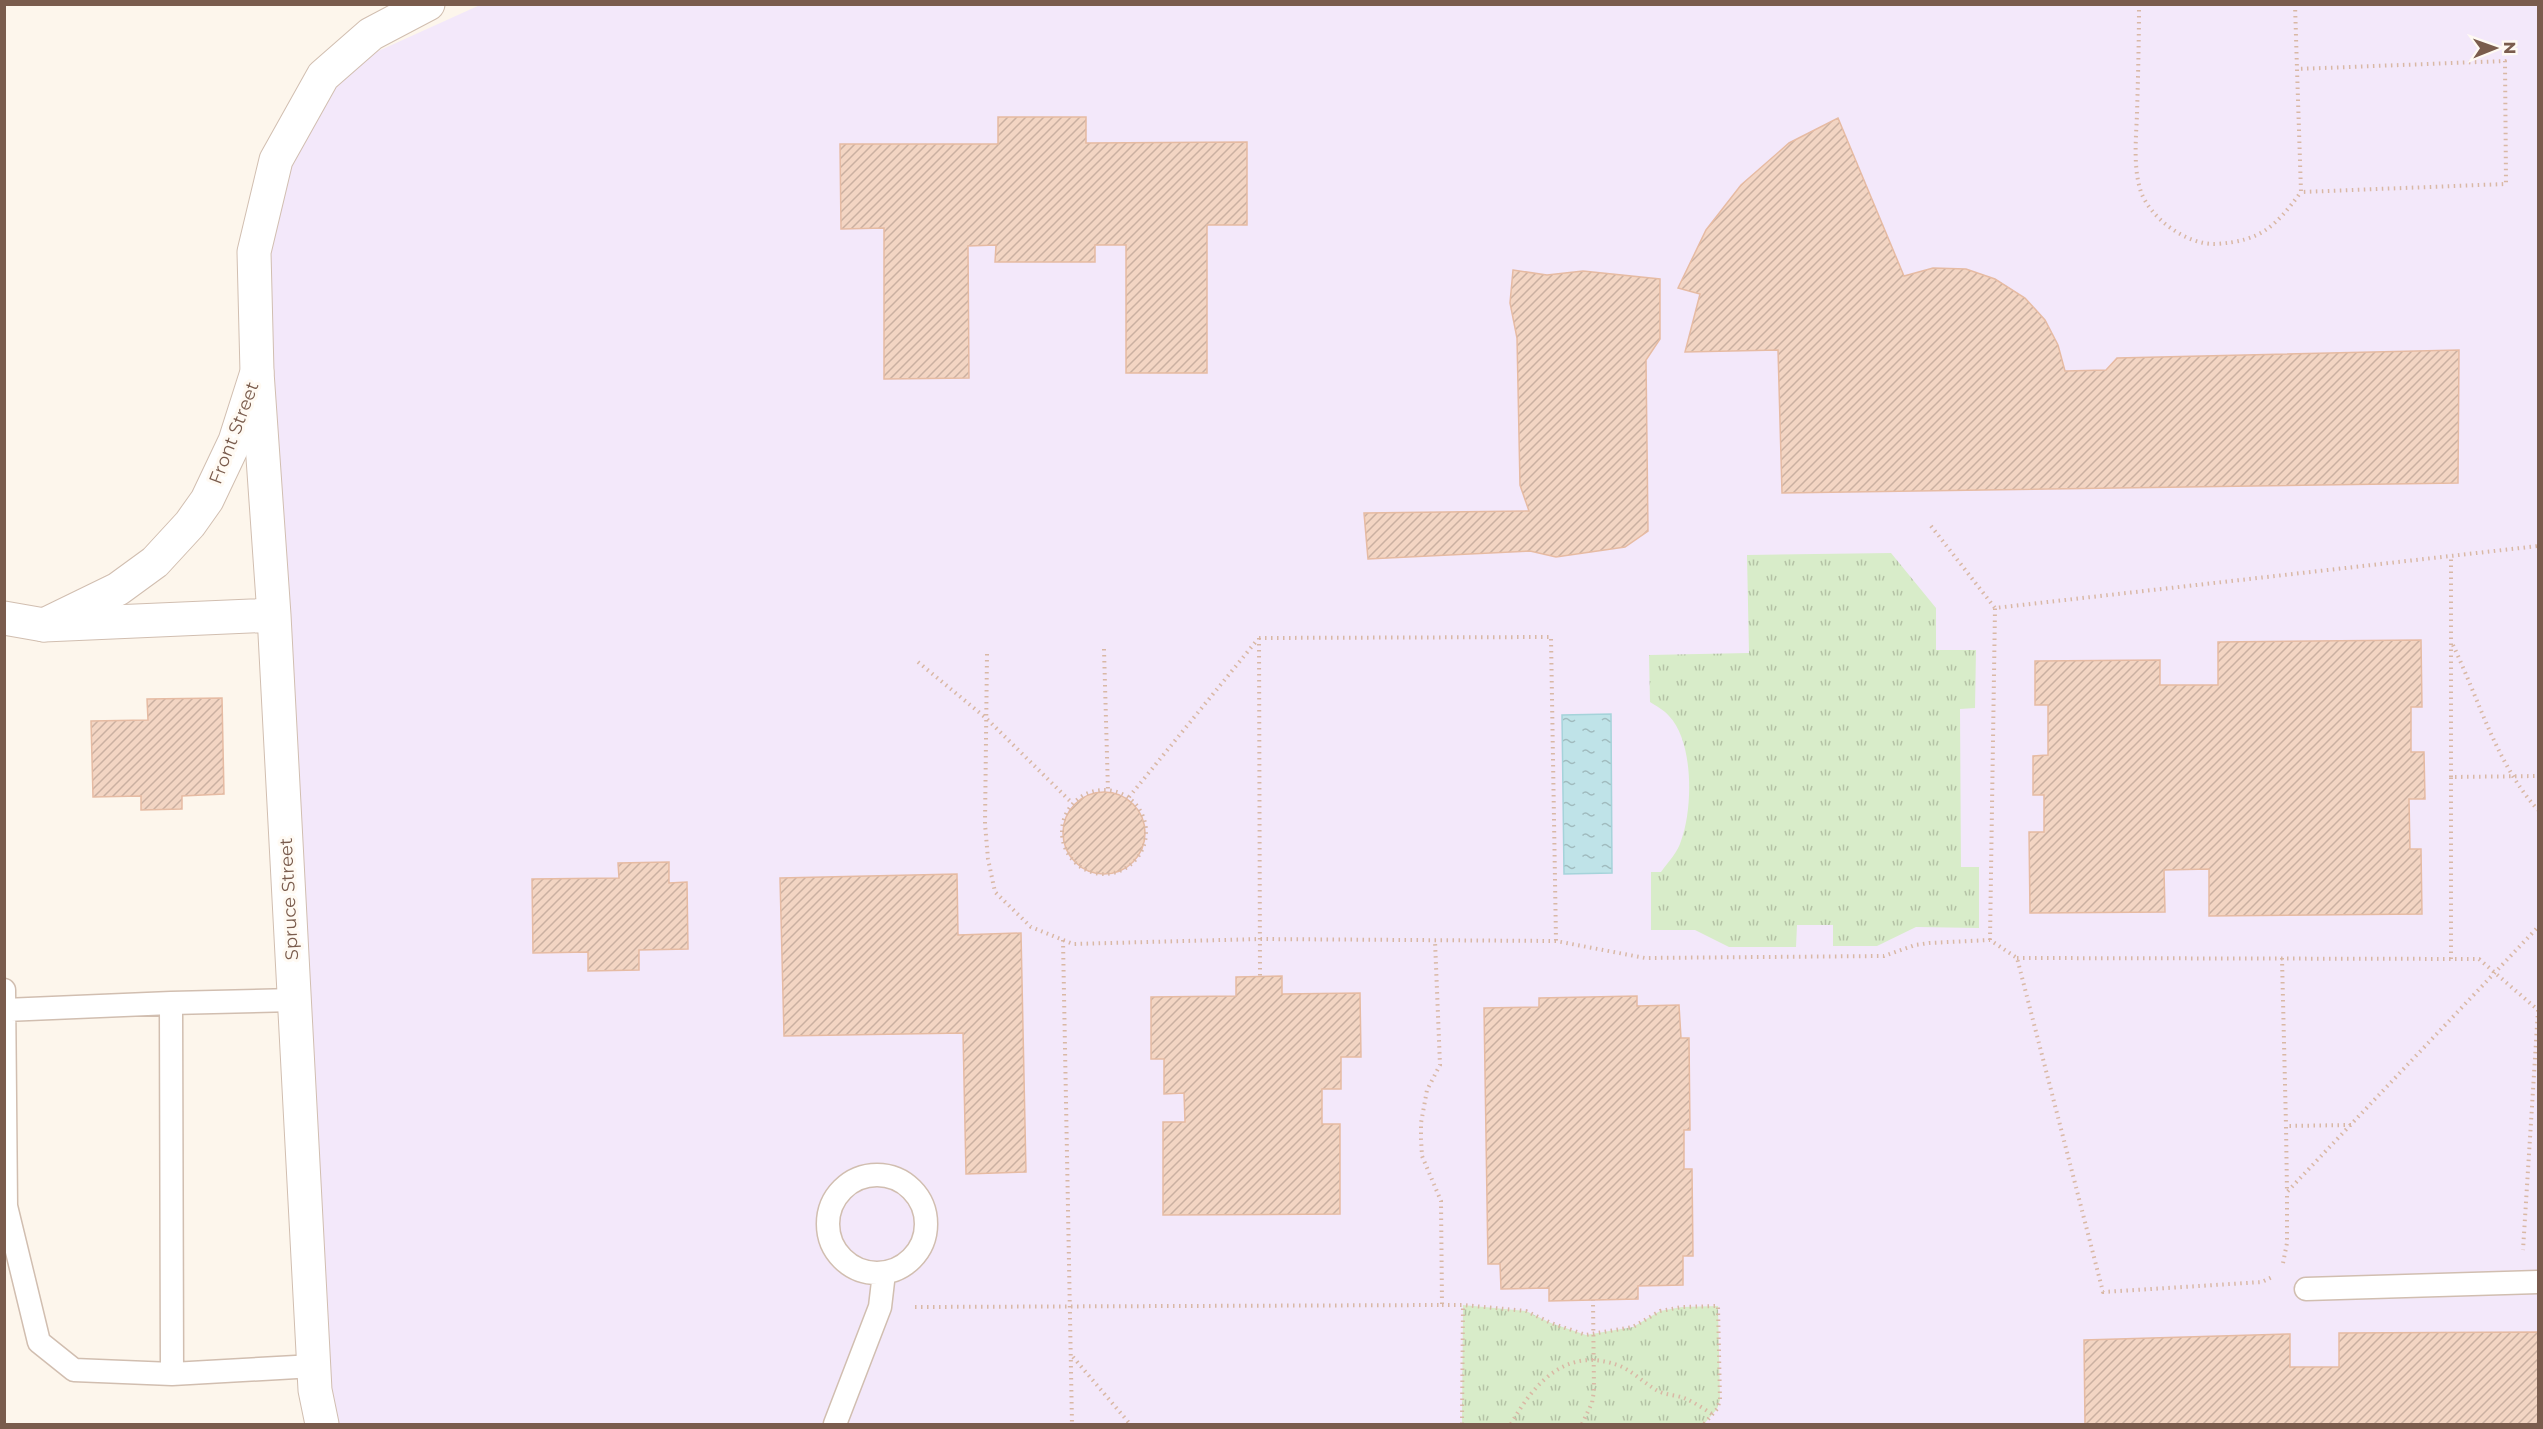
<svg xmlns="http://www.w3.org/2000/svg" width="2543" height="1429" font-family="Montserrat,sans-serif">
  <style>
    .education { fill: #f3e8fa }
    .grass { fill: url(#grass-tufts) }
    .water { fill: url(#water-ripples); stroke: #a5d3da; stroke-width: 1.5 }
    .building { fill: url(#building-hatch); stroke: #e6bba3; stroke-width: 1.5 }
    .lines { fill: none; stroke-linecap: round; stroke-linejoin: round }
    .service-casing { stroke: #d1beb0; stroke-width: 25 }
    .minor-casing { stroke: #d1beb0; stroke-width: 35 }
    .tertiary-casing { stroke: #d1beb0; stroke-width: 35 }
    .path { stroke: #d9b8a5; stroke-width: 4; stroke-dasharray: 1.5 4.5; stroke-linecap: butt }
    .service { stroke: #fff; stroke-width: 22 }
    .minor { stroke: #fff; stroke-width: 33 }
    .tertiary { stroke: #fff; stroke-width: 33 }
    .labels { text-anchor: middle; stroke-width: 6; stroke-linejoin: round; paint-order: stroke }
    .street-label { font-size: 18px; fill: #7a5c4d; stroke: #fffaf3 }
  </style>
  <defs>
    <pattern id="grass-tufts" width="24" height="20" patternUnits="userSpaceOnUse" patternTransform="scale(1.5)"><rect width="24" height="20" fill="#d8ecc9"/><path d="M3 7l-1-3M5 7V3M7 7l1-3M15 17l-1-3M17 17v-4M19 17l1-3" fill="none" stroke="#b4c2a5"/></pattern>
    <pattern id="water-ripples" width="26" height="14" patternUnits="userSpaceOnUse" patternTransform="scale(1.5)"><rect width="26" height="14" fill="#bfe3e8"/><path d="M2 4q2-2 4 0t4 0M15 11q2-2 4 0t4 0" fill="none" stroke="#a0bbbe"/></pattern>
    <pattern id="building-hatch" width="6" height="6" patternUnits="userSpaceOnUse" patternTransform="scale(1.5)"><rect width="6" height="6" fill="#f3d5c3"/><path d="M-1 1l2-2M0 6l6-6M5 7l2-2" fill="none" stroke="#cab0a1"/></pattern>
  </defs>
  <rect width="100%" height="100%" fill="#fdf6ec"/>
  <path class="education" d="M480,5H2538V1424H332L254,252L323,76Z"/>
  <path class="grass" d="M1891,553L1936,608V650H1976L1975,708L1960,709L1961,867H1979V928L1916,927L1877,946H1833V925H1797L1796,947H1729L1695,930H1651V872H1661C1668,862 1678,852 1681,841C1693,809 1694,742 1669,716C1664,710 1656,706 1650,702L1649,655L1749,653L1747,555Z
    M1463,1305L1526,1311L1551,1323L1586,1335L1633,1327L1660,1311L1682,1307L1718,1306L1720,1400L1717,1409L1704,1424H1462Z"/>
  <path class="water" d="M1611,714L1612,873L1564,874L1562,715Z"/>
  <path class="building" d="M998,117H1086V143L1247,142V225H1207V373H1126V245H1095V262H995L996,245L968,246L969,378L884,379V228L841,229L840,144H998Z
    M1838,118L1904,276L1933,268L1966,269L1995,279L2025,298L2045,320L2058,345L2065,371L2106,370L2117,358L2459,350L2458,483L1782,493L1778,350L1685,352L1700,294L1678,288L1706,230L1741,185L1789,143Z
    M1513,270L1547,275L1583,271L1660,279V339L1646,360L1648,531L1625,547L1556,557L1530,551L1368,559L1364,513L1529,511L1520,485L1517,338L1510,303Z
    M2421,640L2422,707H2411V752H2424L2425,799H2409L2410,849H2421L2422,914L2209,916V869L2164,870L2165,912L2030,913L2029,832H2044V795H2033V756L2048,755V705H2035V661L2160,660V685H2218V642Z
    M222,698L224,794L182,796V809L141,810V796L93,797L91,721L148,720L147,699Z
    M1063 833a41 41 0 1 1 82 0a41 41 0 1 1-82 0Z
    M669,862V883L687,882L688,949L639,950V970L588,971V952L533,953L532,879L619,878L618,863Z
    M957,874L958,935L1021,933L1026,1172L966,1174L963,1033L784,1036L780,878Z
    M1282,976V994L1360,993L1361,1057H1341V1089H1322V1124H1340V1214L1163,1215V1122H1185L1184,1093L1164,1094V1059H1151V997L1236,996V977Z
    M1637,996V1006L1679,1005L1681,1038H1689L1690,1130H1684V1169H1692L1693,1256H1683V1285L1638,1286V1299L1549,1301V1288L1501,1289L1500,1264H1488L1484,1008L1539,1007V998Z
    M2538,1332V1424H2085L2084,1340L2290,1334V1367H2339V1333Z"/>
  <g class="lines">
    <g class="service-casing">
      <path id="service" d="M4,990L6,1206L39,1342L74,1370L172,1374L314,1366
        M5,1010L171,1003
        M828 1224a49 49 0 1 1 98 0a49 49 0 1 1-98 0Z
        M2306,1289L2538,1282
        M172,1374L171,1003L294,1000
        M835,1424L880,1307L884,1273"/>
    </g>
    <g class="minor-casing">
      <path id="minor" d="M257,372L274,615L315,1390L322,1424
        M44,625L274,615"/>
    </g>
    <g class="tertiary-casing">
      <path id="tertiary" d="M4,618L44,625L118,589L155,562L190,524L207,500L235,441L257,372L254,252L276,160L323,76L371,34L428,4"/>
    </g>
    <path class="path" d="M2139,4C2139,41 2138,78 2137,114C2136,139 2133,168 2141,192C2151,219 2187,245 2216,244C2261,241 2275,227 2301,192L2297,69L2505,61L2506,184L2301,192
      M2295,4L2297,69
      M1931,526L1995,608L2538,546
      M1259,638L1551,637L1556,941
      M1259,638L1260,977
      M2453,645C2479,700 2497,765 2538,810
      M1104,649L1108,791
      M987,654L985,824L988,859L995,892L1031,927L1073,944L1260,939L1556,941L1645,958L1884,956L1915,945L1929,943L1990,940L2017,958L2103,1292L2262,1282L2274,1276
      M918,662L986,718L1072,803
      M2451,777V556
      M1062 832a42 42 0 1 1 84 0a42 42 0 1 1-84 0Z
      M1129,797L1258,639
      M1063,940L1072,1424
      M1990,940L1995,608
      M2017,958L2479,959L2538,1010L2523,1250
      M2282,958L2286,1126
      M2451,959V777L2538,776
      M2351,1125L2286,1126L2287,1192L2538,927
      M2283,1263L2287,1243V1192
      M1442,1305H1463L1526,1311L1551,1323L1586,1335L1633,1327L1660,1311L1682,1307L1718,1306L1720,1400L1717,1409L1704,1424
      M915,1307L1442,1305L1441,1201L1422,1156L1421,1139V1123L1427,1090L1440,1065L1435,941
      M1073,1357L1130,1424
      M1462,1424L1463,1305
      M1511,1424C1534,1383 1567,1345 1620,1366C1634,1372 1645,1384 1658,1391C1666,1395 1676,1395 1684,1398C1694,1402 1704,1409 1712,1414
      M1582,1424L1592,1403L1594,1391L1593,1300"/>
    <use href="#service" class="service"/>
    <use href="#minor" class="minor"/>
    <use href="#tertiary" class="tertiary"/>
  </g>
  <g class="labels">
    <g class="street-label">
      <text transform="translate(234 433) rotate(-69)" y="6">Front Street</text>
      <text transform="translate(289 899) rotate(-93)" y="6">Spruce Street</text>
    </g>
  </g>
  <rect width="2543" height="1429" fill="none" stroke="#7a5c4d" stroke-width="12"/>
  <g transform="translate(2495 48) rotate(89)" stroke="#fffaf3" stroke-width="4.5" paint-order="stroke">
  <path d="M0-4.5L10 22L0 15L-10 22Z" fill="#7a5c4d"/>
  <text y="-9" font-size="16" font-weight="bold" text-anchor="middle" fill="#7a5c4d">N</text>
  </g>
</svg>
